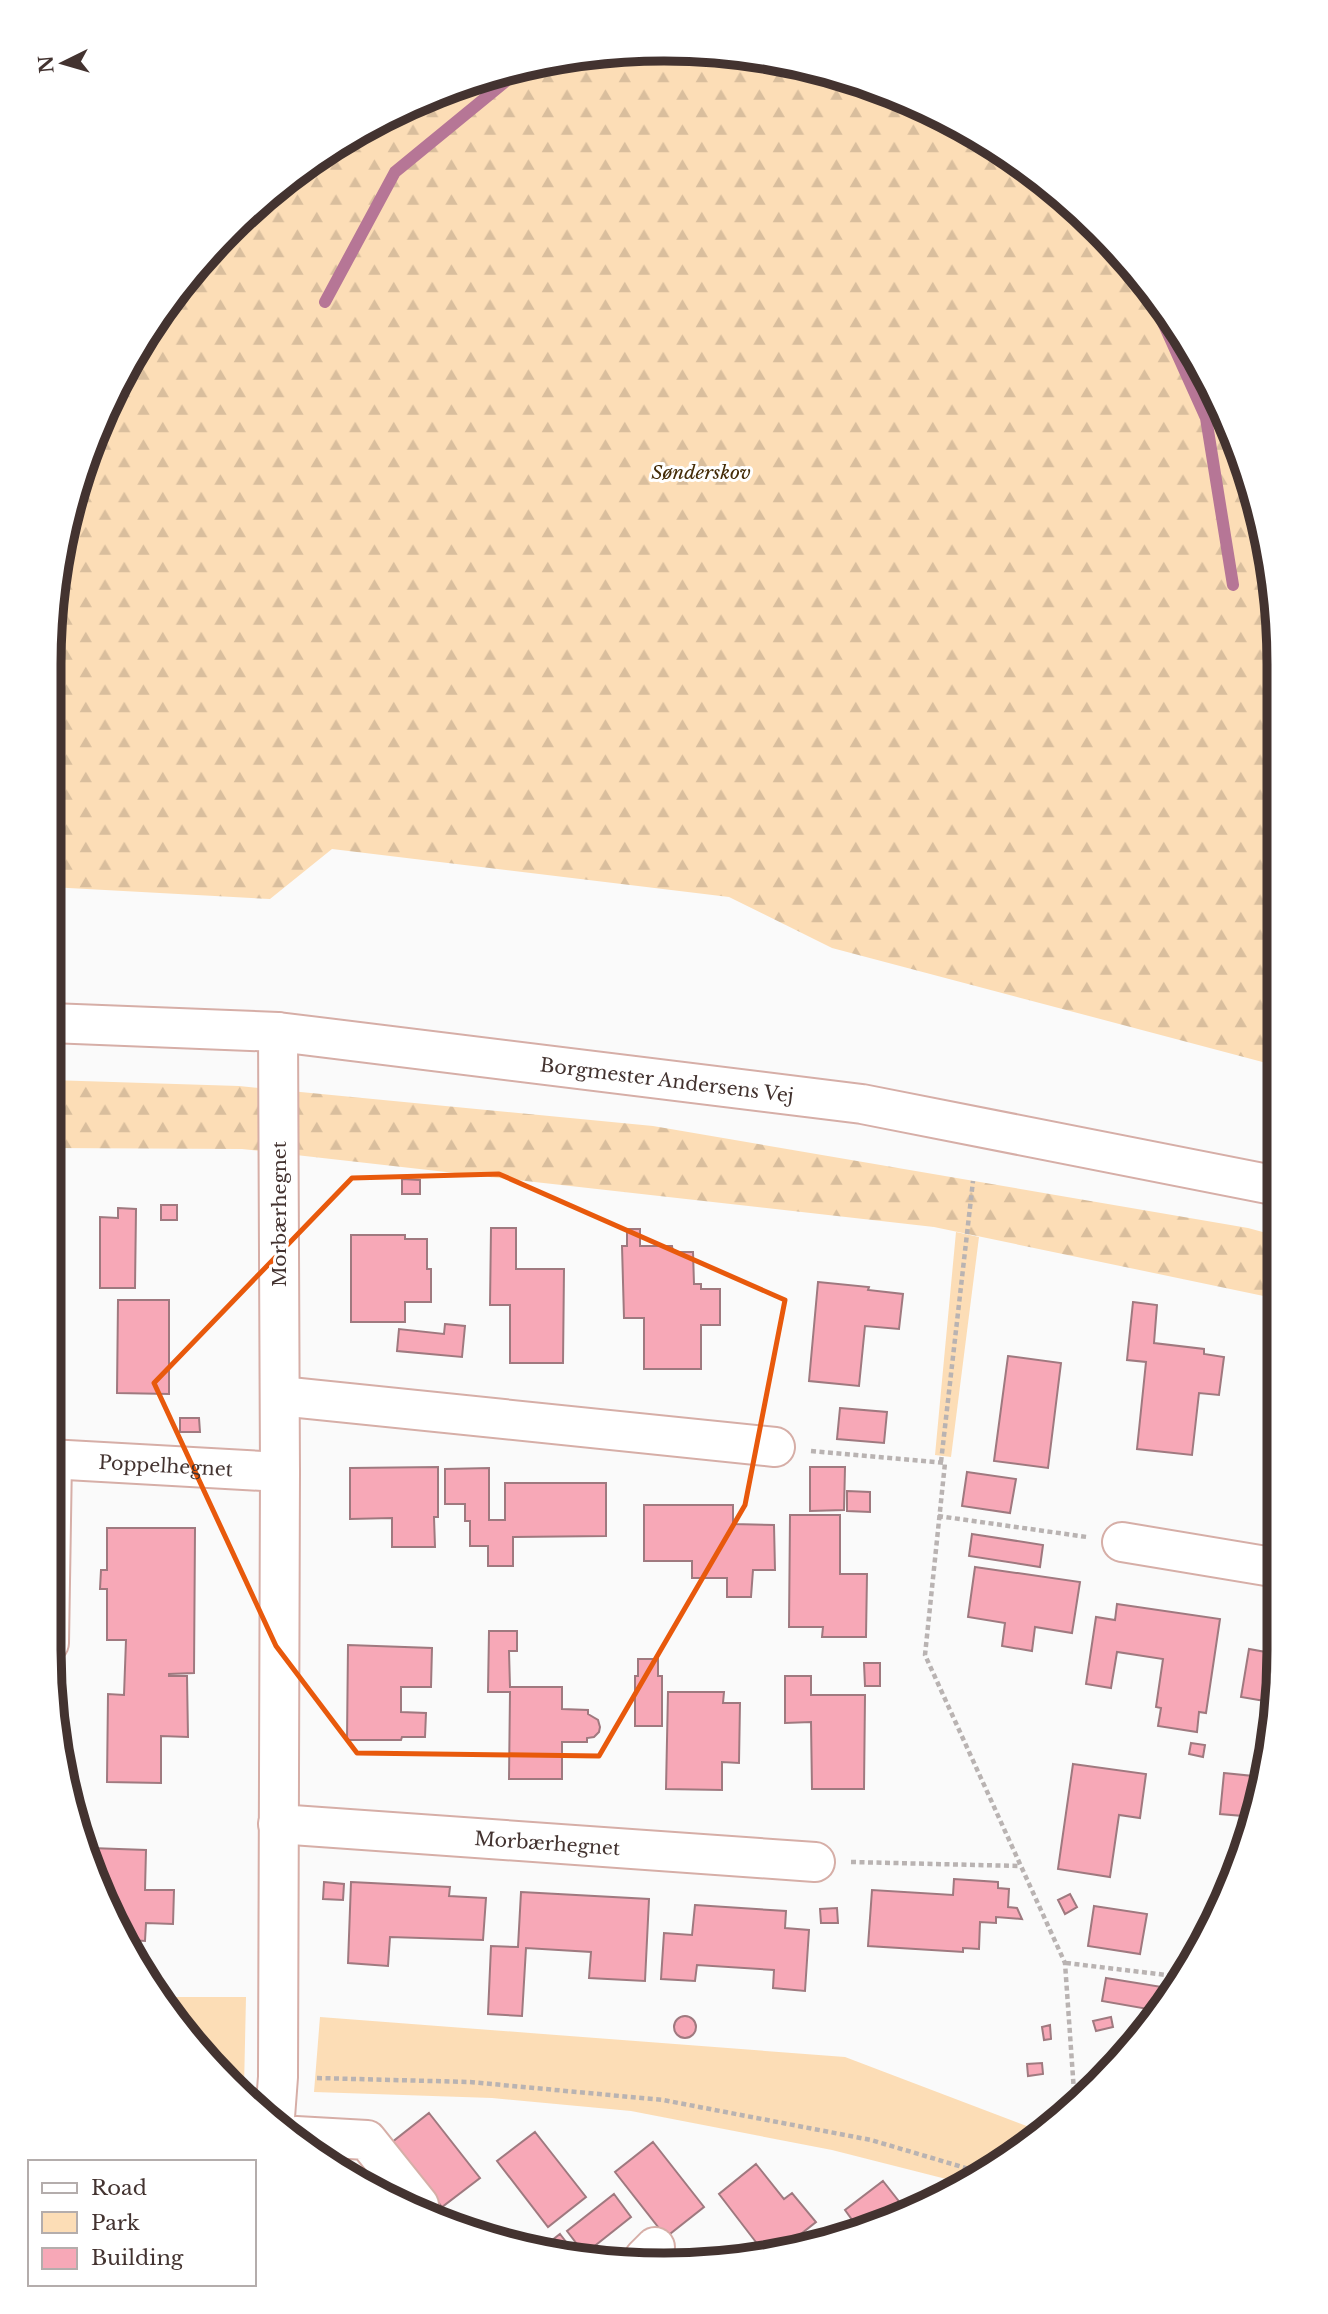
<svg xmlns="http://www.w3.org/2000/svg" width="1328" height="2314" font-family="'Libre Baskerville',serif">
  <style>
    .green { fill: #fcddb6 }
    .forest { fill: url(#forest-firs) }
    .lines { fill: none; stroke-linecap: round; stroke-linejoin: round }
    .stream { stroke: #b67696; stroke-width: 12 }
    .building { fill: #f7a8b7; stroke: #9f797f; stroke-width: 2 }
    .street-casing { stroke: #d6aea7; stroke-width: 42 }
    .secondary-casing { stroke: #d6aea7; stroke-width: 42 }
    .path { stroke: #b9b3b2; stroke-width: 4.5; stroke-dasharray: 5 3.5; stroke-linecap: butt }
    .street { stroke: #fff; stroke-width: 38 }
    .secondary { stroke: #fff; stroke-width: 38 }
    .marked { fill: none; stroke: #e8590c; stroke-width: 5; stroke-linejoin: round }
    .labels { text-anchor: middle; stroke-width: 6; stroke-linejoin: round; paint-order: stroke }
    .park-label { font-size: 19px; font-style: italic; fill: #432b07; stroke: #fff }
    .street-label { font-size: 19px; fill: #433330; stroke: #fff }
    .rim { fill: none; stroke: #433330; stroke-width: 9 }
  </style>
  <defs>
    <pattern id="forest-firs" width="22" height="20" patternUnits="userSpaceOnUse" patternTransform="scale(1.75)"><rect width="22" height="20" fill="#fcddb6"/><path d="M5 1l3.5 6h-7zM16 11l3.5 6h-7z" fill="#d9be9d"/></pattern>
  </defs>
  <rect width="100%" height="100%" fill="#fafafa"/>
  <path class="green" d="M956,1232L979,1237L951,1457L935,1455Z
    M161,1997H246L244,2088L176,2024Z
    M320,2017L845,2057L1040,2131L958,2182L832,2150L631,2111L492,2098L314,2092Z"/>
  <path class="forest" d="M664,49L784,61L899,96L1005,152L1099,229L1196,356L1246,467L1278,623V1066L832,948L729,897L332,849L270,899L50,887V623L82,466L152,323L229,229L322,153L428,96L544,61Z
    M50,1080L239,1086L653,1126L1248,1228L1278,1236V1299L934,1227L242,1149L50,1148Z"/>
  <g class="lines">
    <path class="stream" d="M1152,298L1206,418L1233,585
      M325,302L395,172L506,81L508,72"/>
  </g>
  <path class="building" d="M402,1179L420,1180V1194H402Z
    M161,1205H177V1220H161Z
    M118,1208L136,1209L135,1288H100V1217L118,1218Z
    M491,1228H516V1269H564L563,1363H510V1305H490Z
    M627,1229H640V1246H672L673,1252H693L694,1284H701V1289H720V1325H701V1369H644V1318H624L622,1246H627Z
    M351,1235H405V1239H427V1269H431V1302H405V1322H351Z
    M818,1282L869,1287L868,1290L903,1294L899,1329L865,1326L859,1386L809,1381Z
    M49,1299H52V1336L49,1335Z
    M118,1300H169V1394L117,1393Z
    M1133,1302L1157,1305L1154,1343L1204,1349V1354L1224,1357L1219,1395L1199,1393L1192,1455L1137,1449L1146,1362L1127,1360Z
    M445,1324L465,1326L462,1357L397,1351L399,1329L444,1334Z
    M1274,1340L1278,1341V1418L1266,1417Z
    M1008,1356L1061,1363L1048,1468L994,1461Z
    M840,1408L887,1412L884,1443L837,1439Z
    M180,1418H199L200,1432H180Z
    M438,1467V1517H434L435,1547H392V1518L350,1519V1468Z
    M810,1467H845L844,1510L810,1511Z
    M489,1468V1520H505V1483H606V1536L513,1537V1566H488V1546H470V1521H465V1504H445V1469Z
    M967,1472L1016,1479L1010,1513L962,1506Z
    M847,1491L870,1492V1512L847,1511Z
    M644,1505H733V1524L774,1525L775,1570H753L751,1597H727V1578H692V1561H644Z
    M790,1515H840V1574H867L866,1637H822L823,1627H789Z
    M107,1528H195L194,1673L169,1674V1676H187L188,1737L161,1736V1783L107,1782L108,1694L124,1695L126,1640H107V1589H100L101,1570H107Z
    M972,1534L1043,1545L1040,1567L969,1556Z
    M975,1567L1080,1582L1072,1633L1035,1627L1032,1651L1002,1646L1005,1623L968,1617Z
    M1117,1604L1220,1619L1206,1713L1199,1712L1197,1732L1158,1726L1161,1708L1156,1707L1163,1659L1117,1652L1111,1688L1086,1684L1096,1617L1115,1620Z
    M1270,1624L1278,1625V1679L1268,1678L1265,1701L1241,1697L1249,1649L1266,1652Z
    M489,1631H517V1651H509L510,1687H562V1709L588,1710V1714L598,1720L600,1727L599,1732L594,1737L587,1738V1742H562V1779H509L510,1692H488Z
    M348,1645L432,1648L431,1687H401V1712L426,1713L425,1737H402L401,1740H347Z
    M638,1659H658V1676H662V1726H635V1676H638Z
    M864,1663H880V1686H865Z
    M785,1676H811V1695H865L864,1789H812L811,1722L785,1723Z
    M668,1692H724L723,1703H740L739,1763L722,1762V1790L666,1789Z
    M1191,1743L1205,1745L1203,1757L1189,1754Z
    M1073,1764L1146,1774L1140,1818L1119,1815L1110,1877L1058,1869Z
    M1224,1773L1253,1776L1249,1818L1252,1819L1246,1847L1239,1863L1243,1816L1220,1814Z
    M91,1848L146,1850L145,1890H174L173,1924L146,1923L145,1941L131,1940L91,1865Z
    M954,1879L998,1882V1888L1009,1889L1008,1907L1017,1908L1022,1919L996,1917V1923L980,1922L979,1949L963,1948V1952L868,1946L872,1890L953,1895Z
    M324,1882L344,1884L343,1900L323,1899Z
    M351,1882L450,1887L449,1896L486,1898L483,1940L390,1937L388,1966L348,1963Z
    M521,1892L649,1899L645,1981L589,1978L591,1952L526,1948L522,2016L488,2014L491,1946L518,1947Z
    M1070,1894L1077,1907L1065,1914L1058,1900Z
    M695,1905L786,1911L785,1928L809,1930L805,1991L773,1988L774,1970L697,1965L695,1981L661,1979L664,1933L692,1935Z
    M1094,1906L1147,1914L1140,1954L1088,1946Z
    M837,1908L838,1923H821L820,1909Z
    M1106,1978L1168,1988L1165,2003L1159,2011L1102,2001Z
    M674 2027a11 11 0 1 1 22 0a11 11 0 1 1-22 0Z
    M1111,2017L1113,2027L1096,2031L1093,2021Z
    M1050,2025L1051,2039L1044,2040L1042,2027Z
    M1133,2027L1143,2028L1130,2043Z
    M1042,2063L1043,2074L1028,2076L1027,2064Z
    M429,2113L480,2178L442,2207L391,2143Z
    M535,2132L586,2197L548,2227L497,2161Z
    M653,2142L704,2207L666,2237L615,2172Z
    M756,2164L784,2199L792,2193L816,2222L788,2244L762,2250L719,2194Z
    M883,2181L908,2213L899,2218L858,2228L845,2210Z
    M614,2194L631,2217L587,2252H583L567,2231Z
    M834,2226L839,2232L821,2236Z
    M560,2234L573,2251L542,2248Z"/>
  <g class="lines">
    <g class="street-casing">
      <g id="street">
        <path d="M280,1396L775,1447"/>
        <path id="s1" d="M49,1459L280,1472"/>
        <path d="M1122,1542L1278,1568"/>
        <path d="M49,1643L52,1459"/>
        <path id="s2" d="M278,1824L815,1862"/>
        <path d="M275,2117L278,2077L280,1472L278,1032"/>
        <path d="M296,2136L367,2140L419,2205"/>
        <path d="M644,2258L655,2247"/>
      </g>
    </g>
    <g class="secondary-casing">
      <g id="secondary">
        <path id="s3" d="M50,1023L278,1032L862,1104L1278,1186"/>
      </g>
    </g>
    <path class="path" d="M811,1451L945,1463L925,1655L1065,1963L1075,2106
      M941,1462L973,1181
      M938,1516L1087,1537
      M851,1862L1020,1866
      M1066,1963L1183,1977
      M317,2078L470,2082L663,2100L871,2140L976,2171"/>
    <use href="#street" class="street"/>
    <use href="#secondary" class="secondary"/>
  </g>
  <path class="marked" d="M499,1174L785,1300L745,1505L599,1756L357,1753L276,1646L154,1383L352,1178Z"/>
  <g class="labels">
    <g class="park-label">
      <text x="701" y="479">Sønderskov</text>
    </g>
    <g class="street-label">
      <text dy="7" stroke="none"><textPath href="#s3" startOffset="620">Borgmester Andersens Vej</textPath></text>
      <text transform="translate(279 1214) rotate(-90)" y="7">Morbærhegnet</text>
      <text dy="7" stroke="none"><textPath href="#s1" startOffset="117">Poppelhegnet</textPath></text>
      <text dy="7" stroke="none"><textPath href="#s2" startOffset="270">Morbærhegnet</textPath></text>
    </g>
  </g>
  <path d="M0 0H1328V2314H0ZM664 61H664A603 603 0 0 1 1267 664V1650A603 603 0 0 1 664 2253H664A603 603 0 0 1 61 1650V664A603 603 0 0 1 664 61Z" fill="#fff" fill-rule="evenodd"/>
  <path class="rim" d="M664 61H664A603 603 0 0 1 1267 664V1650A603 603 0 0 1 664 2253H664A603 603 0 0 1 61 1650V664A603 603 0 0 1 664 61Z"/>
  <rect x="28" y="2160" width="228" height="126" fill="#ffffff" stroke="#b4adac" stroke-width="2"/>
  <rect x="42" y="2183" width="35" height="10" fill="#ffffff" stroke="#b4adac" stroke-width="2"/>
  <text x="91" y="2195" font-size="21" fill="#433330">Road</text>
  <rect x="42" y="2212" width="35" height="21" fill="#fcddb6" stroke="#b4adac" stroke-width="2"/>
  <text x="91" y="2230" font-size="21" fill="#433330">Park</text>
  <rect x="42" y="2248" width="35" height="21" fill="#f7a8b7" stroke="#b4adac" stroke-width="2"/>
  <text x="91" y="2265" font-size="21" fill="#433330">Building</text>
  <g transform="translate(63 63) rotate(265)" stroke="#ffffff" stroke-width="5" paint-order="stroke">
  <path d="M0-5L12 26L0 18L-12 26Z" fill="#433330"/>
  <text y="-10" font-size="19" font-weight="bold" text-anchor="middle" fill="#433330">N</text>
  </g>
</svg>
